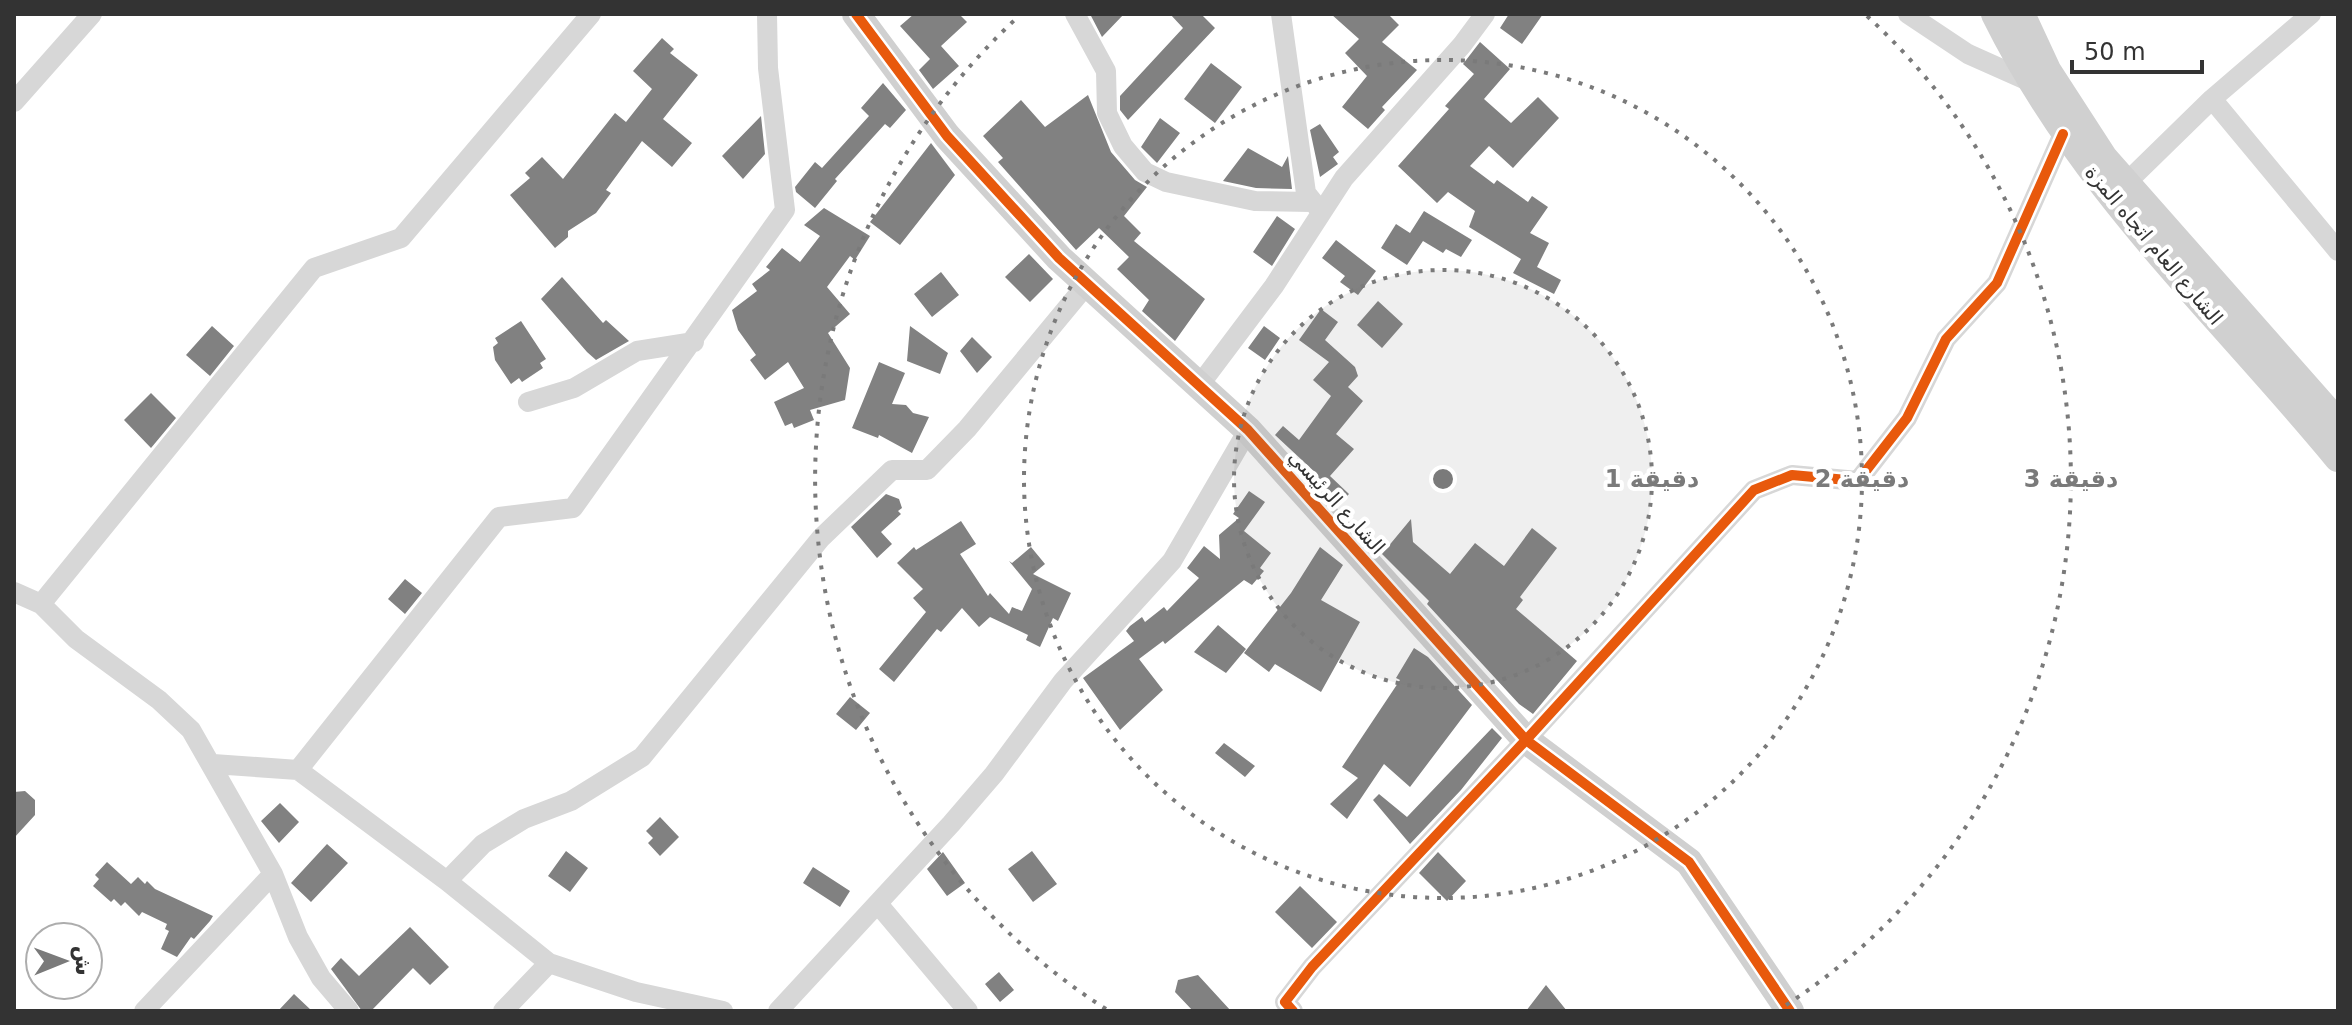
<svg xmlns="http://www.w3.org/2000/svg" width="2352" height="1025" font-family="'DejaVu Sans',Vazirmatn,sans-serif">
  <style>
    .building { fill: #818181 }
    .lines { fill: none; stroke-linecap: round; stroke-linejoin: round }
    .street { stroke: #d7d7d7; stroke-width: 20 }
    .secondary { stroke: #d0d0d0; stroke-width: 28 }
    .cycleway-casing { stroke: #fff; stroke-width: 15 }
    .cycleway { stroke: #e8590c; stroke-width: 10 }
    .ring { fill: none; stroke: #7a7a7a; stroke-width: 4; stroke-dasharray: 4 8 }
    .labels { text-anchor: middle; stroke-width: 8; stroke-linejoin: round; paint-order: stroke }
    .street-label { font-size: 20px; fill: #333; stroke: #fff }
    .centre { fill: #7a7a7a; stroke: #fff; stroke-width: 4 }
    .ring-label { font-size: 24px; text-anchor: middle; font-weight: bold; fill: #7a7a7a; stroke: #fff; stroke-width: 8; stroke-linejoin: round; paint-order: stroke }
  </style>
  <rect width="100%" height="100%" fill="#fff"/>
  <path class="building" d="M914,14H959L967,22L941,46L959,66L933,89L919,70L930,59L900,26Z
    M1090,14H1124L1102,37Z
    M1170,14H1201L1215,28L1128,120L1120,110V96L1183,28Z
    M1331,14H1388L1399,25L1382,42L1417,70L1382,107L1385,110L1368,129L1342,107L1367,76L1345,53L1359,39Z
    M1509,14H1543L1522,44L1500,28Z
    M662,38L674,49L670,53L698,75L663,119L692,143L672,167L642,141L606,190L611,193L596,213L568,231V237L555,248L510,195L530,178L525,173L542,157L563,179L615,113L626,122L652,89L633,71Z
    M1480,42L1510,69L1484,99L1511,123L1538,97L1559,118L1513,168L1489,146L1470,166L1494,184L1497,180L1528,202L1532,196L1548,207L1530,233L1549,243L1537,267L1561,280L1554,294L1513,273L1521,259L1469,227L1475,211L1448,192L1437,203L1398,166L1449,109L1445,106L1474,74L1463,64Z
    M1211,63L1242,87L1215,123L1184,99Z
    M883,83L906,110L890,128L885,124L835,179L837,181L815,208L796,192L795,187L815,162L822,168L869,116L861,108Z
    M1088,95L1111,152L1135,180L1147,187L1124,216L1141,233L1134,241L1205,299L1175,341L1142,311L1149,300L1117,269L1129,257L1099,228L1076,250L998,162L1003,158L983,136L1021,100L1045,127Z
    M761,116L765,154L743,179L722,156Z
    M1160,118L1180,133L1157,163L1141,147Z
    M1320,124L1339,152L1333,157L1338,164L1320,177L1310,130Z
    M931,143L955,175L900,245L870,222Z
    M1248,148L1282,167L1288,156L1292,189L1256,188L1223,181Z
    M824,208L870,236L855,260L850,256L827,287L850,314L828,333L850,368L845,400L810,410L814,420L794,428L792,423L785,426L774,402L804,388L788,362L765,380L750,360L756,355L738,330L732,310L757,291L752,284L770,270L766,267L782,248L800,262L820,236L804,225Z
    M1424,211L1472,240L1461,257L1446,249L1443,253L1423,241L1407,265L1381,248L1396,224L1410,233Z
    M1277,216L1295,229L1272,266L1253,252Z
    M1336,240L1376,271L1358,295L1340,282L1345,276L1322,258Z
    M1029,254L1053,279L1030,302L1005,277Z
    M941,272L959,295L932,317L914,294Z
    M562,277L603,323L606,320L629,341L596,360L587,352L541,299Z
    M1378,301L1403,324L1382,348L1357,325Z
    M1321,309L1338,322L1325,340L1355,367L1358,376L1348,387L1363,401L1336,434L1354,449L1330,476L1349,494L1338,505L1315,479L1318,475L1275,435L1283,426L1299,440L1331,396L1313,380L1329,362L1299,340Z
    M521,321L546,359L540,363L543,368L522,382L519,378L511,384L495,360L493,347L498,343L495,338Z
    M212,326L234,346L210,376L186,355Z
    M910,326L948,353L940,374L907,361Z
    M1264,326L1280,338L1265,360L1248,348Z
    M972,337L992,357L977,373L960,351Z
    M879,362L905,373L892,404L906,405L913,413L929,417L912,453L879,435L878,438L852,428Z
    M151,393L176,418L151,448L124,420Z
    M1249,491L1265,502L1244,531L1271,553L1260,568L1264,571L1252,585L1244,580L1165,644L1163,641L1139,659L1163,690L1120,730L1083,678L1134,641L1126,631L1130,626L1142,617L1145,622L1164,607L1167,611L1199,578L1187,568L1204,546L1220,559L1219,535L1239,518L1233,514Z
    M886,494L899,499L902,508L898,511L901,514L881,532L892,544L877,558L851,527Z
    M1411,519L1413,542L1450,574L1475,543L1504,566L1532,528L1557,548L1520,597L1523,600L1516,609L1577,661L1533,714L1519,704L1427,604L1429,601L1382,554Z
    M961,521L976,544L960,554L988,596L990,593L1009,614L1012,607L1022,611L1032,589L1009,561L1012,563L1031,547L1045,564L1033,574L1071,593L1058,621L1053,618L1040,647L1026,640L1028,635L990,617L979,627L962,608L941,632L937,629L894,682L879,669L926,612L913,598L923,589L897,563L914,547L916,550Z
    M1320,547L1343,565L1321,600L1360,622L1321,692L1275,664L1269,672L1244,653L1291,593Z
    M405,579L422,593L405,614L388,599Z
    M1218,625L1246,649L1226,673L1194,652Z
    M1414,648L1428,657L1472,705L1410,787L1384,764L1347,819L1330,804L1358,778L1342,767L1400,680L1396,678Z
    M850,697L870,713L856,730L836,714Z
    M1492,728L1502,738L1461,790L1410,844L1373,800L1379,794L1407,817Z
    M1224,743L1255,766L1245,777L1215,753Z
    M25,791L35,800V815L14,838V792Z
    M280,803L299,822L279,843L261,821Z
    M660,817L679,837L660,856L648,843L653,838L646,831Z
    M327,844L348,863L311,902L291,883Z
    M566,851L588,868L570,892L548,876Z
    M1032,851L1057,884L1033,902L1008,869Z
    M943,852L965,883L947,896L927,869Z
    M1438,852L1466,881L1447,901L1419,873Z
    M107,862L131,884L138,877L145,884L147,881L155,889L213,916L210,921L194,939L191,937L177,957L161,949L169,931L165,929L167,924L142,912L139,916L125,902L121,906L114,899L111,902L93,886L99,879L95,875Z
    M813,867L850,891L840,907L803,883Z
    M1300,886L1337,922L1312,948L1275,912Z
    M410,927L449,967L430,985L413,968L371,1011H362L331,969L341,958L359,976Z
    M999,972L1014,990L1000,1002L985,984Z
    M1198,975L1231,1011H1193L1175,992L1178,980Z
    M1546,985L1567,1011H1526Z
    M294,994L312,1011H278Z"/>
  <g class="lines">
    <path class="street" d="M1075,14L1106,71L1107,113L1123,146L1145,172L1166,182L1255,201L1311,202
      M1281,14L1306,193L1318,208
      M1908,14L1968,54L2031,82
      M2212,99L2338,251
      M14,102L92,14
      M2126,183L2212,99L2311,14
      M1198,387L1274,286L1344,178L1462,45L1485,14
      M528,402L574,388L637,351L694,342
      M14,592L41,604L76,639L159,700L191,730L273,874L298,937L321,978L349,1011
      M41,604L314,268L401,238L591,14
      M213,764L298,770L447,881L549,963L636,992L723,1011
      M298,770L499,517L573,508L785,210L768,68L767,14
      M447,881L483,844L524,819L571,801L642,757L821,538L892,470H927L967,429L1087,284
      M878,904L968,1011
      M144,1011L273,874
      M503,1011L549,963
      M778,1011L951,824L994,774L1063,681L1172,561L1248,430
      M1293,1011L1285,1002L1312,967L1526,740L1754,490L1792,475L1858,481L1907,418L1946,339L1997,283L2063,134"/>
    <path class="secondary" d="M856,14L947,136L1059,258L1248,430L1526,740L1689,862L1790,1011
      M1995,14C2082,190 2215,309 2338,458
      M2021,14L2047,70L2104,158L2338,423"/>
    <g class="cycleway-casing">
      <path id="cycleway" d="M856,14L947,136L1059,258L1248,430L1526,740L1689,862L1790,1011
        M1293,1011L1285,1002L1312,967L1526,740L1754,490L1792,475L1858,481L1907,418L1946,339L1997,283L2063,134"/>
    </g>
    <use href="#cycleway" class="cycleway"/>
  </g>
  <circle cx="1443" cy="479" r="209" fill="#7a7a7a" fill-opacity=".12"/>
  <g class="ring">
    <circle cx="1443" cy="479" r="209"/>
    <circle cx="1443" cy="479" r="419"/>
    <path d="M1106 1009A628 628 0 0 1 1019 16M1867 16A628 628 0 0 1 1780 1009"/>
  </g>
  <g class="labels">
    <g class="street-label">
      <text transform="translate(2154 245) rotate(50)" y="7">الشارع العام اتجاه المزة</text>
      <text transform="translate(1337 502) rotate(48)" y="7">الشارع الرئيسي</text>
    </g>
  </g>
  <circle cx="1443" cy="479" r="12" class="centre"/>
  <g class="ring-label">
    <text x="1652" y="487">1 دقيقة</text>
    <text x="1862" y="487">2 دقيقة</text>
    <text x="2071" y="487">3 دقيقة</text>
  </g>
  <rect width="2352" height="1025" fill="none" stroke="#333333" stroke-width="32"/>
  <g transform="translate(64 961) rotate(89)"><circle r="38" fill="#ffffff" stroke="#adadad" stroke-width="2"/>
  <path d="M0-6L14 30L0 20L-14 30Z" fill="#7a7a7a"/>
  <text y="-12" font-size="22" font-weight="bold" text-anchor="middle" fill="#333333">ش</text>
  </g>
  <path d="M2072 60v12h130v-12" fill="none" stroke="#333333" stroke-width="4"/>
  <text x="2084" y="60" font-size="24" fill="#333333" stroke="#ffffff" stroke-width="6" paint-order="stroke">50 m</text>
</svg>
